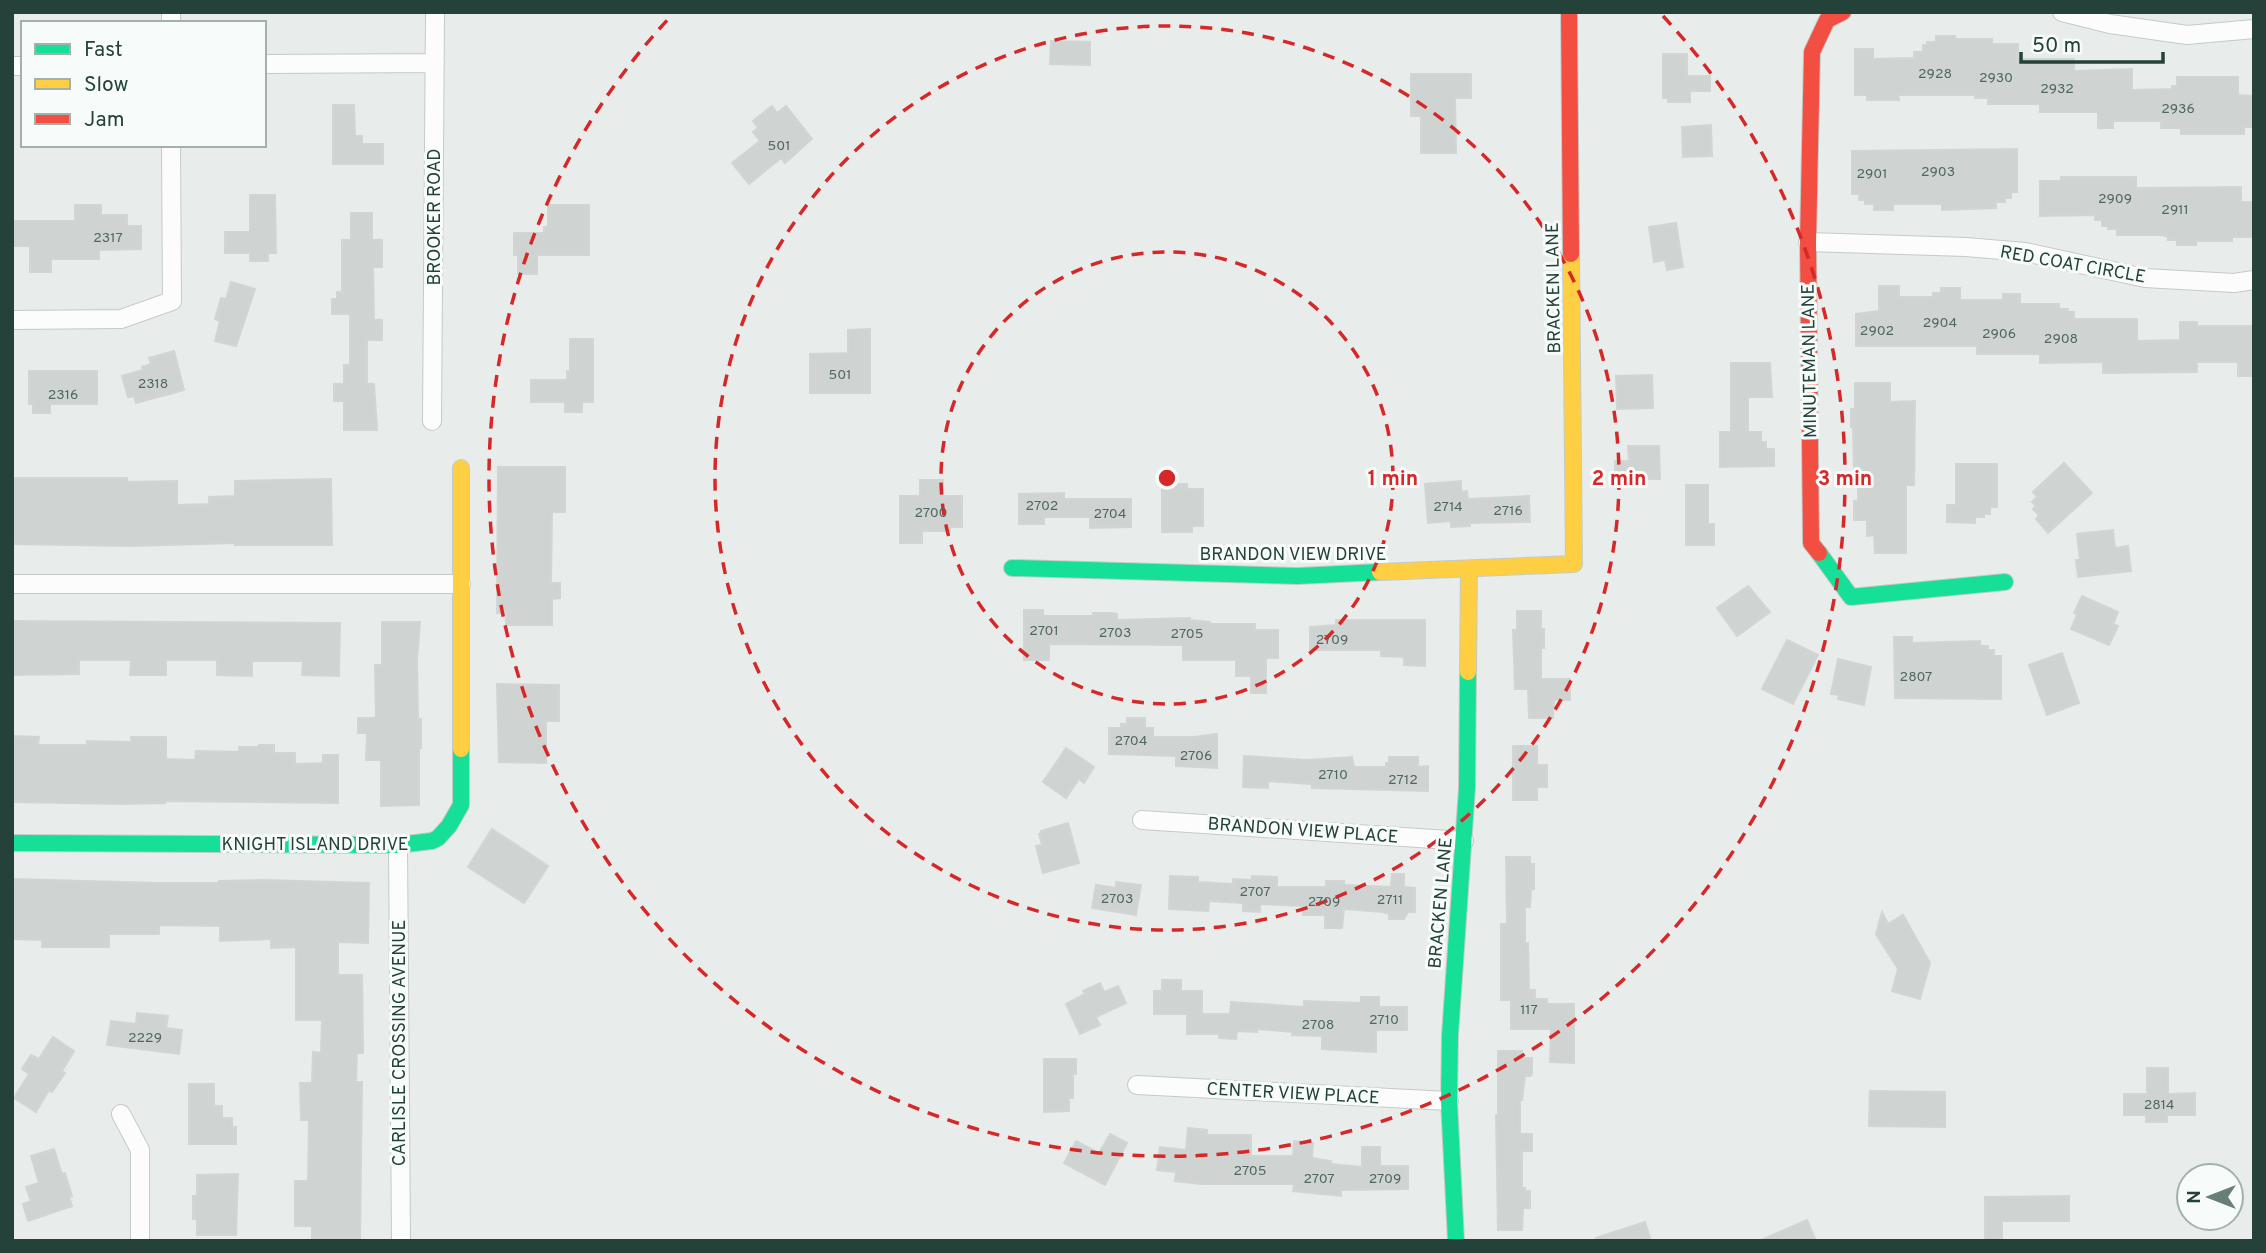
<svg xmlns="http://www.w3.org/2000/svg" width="2266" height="1253" font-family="Overpass,sans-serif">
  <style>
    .building { fill: #cfd4d2; stroke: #d1d6d4; stroke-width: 2 }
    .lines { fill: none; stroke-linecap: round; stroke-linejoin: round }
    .street-casing { stroke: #c5cac8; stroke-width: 20 }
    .fast-casing { stroke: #c3cbc8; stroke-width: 18 }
    .slow-casing { stroke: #c3cbc8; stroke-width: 18 }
    .jam-casing { stroke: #c3cbc8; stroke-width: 18 }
    .street { stroke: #fcfcfc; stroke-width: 18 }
    .fast { stroke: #16e098; stroke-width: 16 }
    .slow { stroke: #ffcf43; stroke-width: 16 }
    .jam { stroke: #f24e42; stroke-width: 16 }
    .ring { fill: none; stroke: #d62828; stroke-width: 3.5; stroke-dasharray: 12 9 }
    .labels { text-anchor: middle; stroke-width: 6; stroke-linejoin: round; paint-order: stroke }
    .number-label { font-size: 14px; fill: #506761 }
    .street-label { font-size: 18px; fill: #24423a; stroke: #f7fbf9 }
    .centre { fill: #d62828; stroke: #f7fbf9; stroke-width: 3.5 }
    .ring-label { font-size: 21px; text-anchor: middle; font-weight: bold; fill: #d62828; stroke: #f7fbf9; stroke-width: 6; stroke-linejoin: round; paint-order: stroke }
  </style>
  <rect width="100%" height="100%" fill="#e8edeb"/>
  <path class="building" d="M1936,36H1955V39H1992V44H2018V59H2074V71L2132,69V90L2172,89V86H2177V77H2238V95L2254,96V127H2244V134H2181V128H2161V121H2113V128H2098V112H2040V104H1988V98H1975V95H1898L1899,100H1867V95H1855V49H1873V59L1914,58V52H1923V45H1927V42H1936Z
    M1051,41L1090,42V65L1050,64Z
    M1663,54H1687V76H1710V91H1690V102H1668V98H1663Z
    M1411,74H1471V98H1455L1456,153H1421V116H1411Z
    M333,105H354L355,136H362V144H383V164H333Z
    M772,106L777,113L786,106L812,139L785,163L781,158L749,184L732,163L760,141L753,132L758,128L753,121Z
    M1711,125L1712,156L1683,157L1682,127Z
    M2017,149V192H2011V198H2005V202H1996V208L1942,210V204H1893V210H1874V204H1865V200H1859V194H1852V151Z
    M2061,177H2136V188L2241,187V202H2254V237H2232V241H2196V245H2177V240H2168V237L2162,235H2117V229H2108V226H2102V220H2095V215L2040,216V181H2061Z
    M250,195H275L276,253H268V261H250V253H225V232H250Z
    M75,205H101V215H127V226H141V249L99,250V259H51V272H30V246H12V221H75Z
    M548,205H589V255H537V274H518V255H514V233H544V227H548Z
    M351,213H372V240H382V267H373L374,320H382V340H367V384H374L377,430H344V401H334V384H344V365H350V314H332V299H337V292H342V240H351Z
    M1676,223L1683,267L1667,270L1665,260L1654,262L1649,227Z
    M231,282L255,289L236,346L215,341L220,321L215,319L221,298L226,299Z
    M1879,286H1899V297H1933V293H1941V288H1960V300H2003V294H2020V304H2059V309H2068V312H2074V319H2137V341L2180,340V322H2197V326H2254V376H2238V362H2197V372L2103,373V362L2040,363V354H1977V346H1856V314L1879,311Z
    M870,329V393H810V354L848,353V330Z
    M570,339H593V402H582V412H565V402H531V380H567V371H570Z
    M174,351L184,390L136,403L134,396L128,397L122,376L143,370L142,367L151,364L149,358Z
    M1731,363H1770L1772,397H1748V432H1761V442H1766V449H1774V466L1720,467V432H1731Z
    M29,371H97V404H50V413H33V404H29Z
    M1652,375L1653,408L1617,409L1616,376Z
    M1855,383H1890V402L1915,401L1914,485H1906V553H1875L1874,535L1867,536V520H1854V501H1858V468H1854L1853,427H1851V409H1855Z
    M1628,446H1659L1660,479H1615V461H1629Z
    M2064,463L2092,493L2048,533L2036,519L2039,515L2033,509L2036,506L2032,502L2037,497L2033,492Z
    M1956,464H1997V507H1990V514H1984V517H1975V523L1947,522V505H1956Z
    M498,467H565V512H552L551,583H560V598L552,599V625H506V613H497Z
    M12,478H127V482L177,481V505L209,504V497L235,496V481L331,479L332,545H235V543L132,546L12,544Z
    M920,480H943V496H962V527H950V531H922V543H900V496H920Z
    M1461,481V492L1467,491L1468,499L1529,496L1530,522L1470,523V526L1451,527V521L1428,523L1425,484Z
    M1162,484H1187V489H1203V526H1192V532H1162Z
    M1686,485H1708V524H1714V545H1686Z
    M1064,493V499H1131V527L1090,528V517H1044V524H1019V494Z
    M2113,530L2115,548L2128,546L2131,571L2078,577L2076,560H2080L2077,534Z
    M1748,586L1770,612L1737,636L1717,608Z
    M2082,596L2118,612L2113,624L2118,626L2109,645L2071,629L2077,615L2074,613Z
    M1024,610H1043V616H1093V613H1111L1117,614V620L1190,618V620L1210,622V624H1255V630H1278V658H1266V693H1251V676H1236V660H1183V645L1049,644V660H1024Z
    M1517,611H1541V629H1544V648H1541V679H1570V700H1554L1553,718H1529L1528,689H1515L1513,630H1517Z
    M1336,620H1425V666L1404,665V657L1381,656V650H1310V627L1336,625Z
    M12,621L340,623L339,676L302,675L303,661H252V676L217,675V660H166V675H130L131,660H79V674L12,675Z
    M382,622H420L417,659L418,719H421V748H419V805L381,806V760H366L367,733H358V718H376L375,665H382Z
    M1894,637H1912V643L1980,641V646H1988V650H1994V656H2001V699L1895,698Z
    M1787,640L1818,655L1793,704L1762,689Z
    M2062,653L2079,703L2047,715L2029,665Z
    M1838,659L1871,667L1864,705L1838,699L1839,695L1831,694Z
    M497,684L559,685V721H546V763L499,762Z
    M1127,718H1145V728H1153V737H1194L1217,734V768L1176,766V756L1109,754V728H1121V724H1127Z
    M12,736L39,737L38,745H87V741L131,742V737H166V759L195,760L196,751L239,752V747H259V745H274V753H295V764L323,763V755H338V803L165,801V803L123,804L12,802Z
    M1513,746H1537V765H1547V787H1537V800H1513Z
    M1066,748L1094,767L1084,783L1079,779L1066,798L1043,782Z
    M1244,756L1306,760L1352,757L1354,767H1386V763H1389V757H1418V767L1428,766V791L1312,788V784L1268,781V788L1243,787Z
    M1068,823L1079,863L1043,873L1036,846L1042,845L1039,834L1041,833V831Z
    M492,829L548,866L524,903L468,867Z
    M1506,857H1530V864H1534V889H1531L1530,907H1525V943H1528L1529,990H1535V999H1547V1004H1574V1063L1550,1062L1551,1029H1511V1000H1501V924H1507Z
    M1392,874H1404V887L1415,888V912H1408L1404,919H1389V914L1383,912L1344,909L1342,928H1325V915H1303V906L1260,904V912L1243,911V903L1209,901L1208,911L1169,909L1170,876L1198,877V882L1233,884V879L1252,880V876L1277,877V887H1326V881H1344V885L1391,887Z
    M13,879L158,883H219V881L264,880L369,883L368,943L338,942V975H362L363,1053H357L356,1082H362L360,1241H312V1226H295V1181H308L309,1120H301L300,1083H312L313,1052L321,1053L322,1020H296V947L271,948V939L220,941V926L159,925V934H109V947H42V940L13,939Z
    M1116,882L1141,885L1136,915L1092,908L1096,885L1116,888Z
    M1882,912L1888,924L1903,915L1930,963L1920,999L1892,991L1898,969L1876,934Z
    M1162,980H1181V991H1202V1014H1230L1231,1002L1304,1007V1001L1361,1003V997H1379V1007H1407V1030H1376V1052L1322,1049V1036L1292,1035L1293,1032L1257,1029V1032L1237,1031L1236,1039L1219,1038V1034H1187V1014H1154V991H1162Z
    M1100,983L1104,992L1118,986L1126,1003L1096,1017L1100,1025L1080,1034L1066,1004L1085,994L1083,991Z
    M137,1013L168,1016L166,1028L182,1030L179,1054L107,1045L111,1021L136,1024Z
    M53,1037L74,1051L62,1071L65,1073L52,1092L49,1090L36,1112L14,1098L29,1074L22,1069L31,1055L39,1059Z
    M1498,1051H1522V1058H1532V1074L1530,1076H1525L1522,1100H1520V1134H1532V1151H1523L1522,1154V1188H1525V1191H1530V1208H1523L1522,1230H1498L1496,1115H1498Z
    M1044,1059H1076V1074H1073V1098H1069V1111L1044,1112Z
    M2147,1068H2168V1094L2195,1093V1115H2167V1122H2146V1115H2124V1094H2147Z
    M189,1084H214V1106H222V1118H232V1127H236V1144H189Z
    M1870,1091L1945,1092V1127L1869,1126Z
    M1188,1128L1207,1130V1135H1251V1156H1293L1294,1141L1313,1143L1312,1158L1331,1161V1164L1362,1167V1147H1380V1166H1408V1189L1341,1190V1196L1293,1191L1294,1184H1201L1175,1181L1176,1172L1157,1170L1160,1147L1186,1150Z
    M1110,1134L1127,1143L1105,1185L1064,1163L1076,1141L1099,1153Z
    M54,1149L62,1174L65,1173L72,1196L69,1197L72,1206L28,1221L23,1204L31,1201L26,1187L39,1183L31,1156Z
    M238,1174L236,1235H197V1219H193V1196H197V1175Z
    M2069,1196V1221H2002V1241H1985V1197Z
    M1807,1220L1816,1241H1759Z
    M1645,1222L1651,1241H1597L1596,1238Z"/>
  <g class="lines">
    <g class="street-casing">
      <path id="street" d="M171,12V23
        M2062,12L2110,24L2187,35L2254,29
        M264,64L435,63
        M12,66H23
        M1808,242L1966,247L2025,252L2145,278L2234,283L2254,280
        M12,320L121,319L172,301L171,145
        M432,421L435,12
        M12,584H461
        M1142,820L1464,841
        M398,845L401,1241
        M1137,1085L1449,1101
        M121,1114L140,1150V1241"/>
    </g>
    <g class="fast-casing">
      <path id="fast" d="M1819,553L1851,597L2005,582
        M1012,568L1298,576L1380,572
        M12,843L398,845L432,841L438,838L449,826L461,805V749
        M1456,1241L1449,1101L1450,1035L1467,788L1468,672"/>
    </g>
    <g class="slow-casing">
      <path id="slow" d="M461,468V749
        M1380,572L1574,564L1571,254
        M1468,672L1469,569"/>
    </g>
    <g class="jam-casing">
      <path id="jam" d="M1569,12L1571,254
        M1819,553L1811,543L1808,242L1812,52L1827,20L1843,12"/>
    </g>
    <use href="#street" class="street"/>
    <use href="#fast" class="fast"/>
    <use href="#slow" class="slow"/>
    <use href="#jam" class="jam"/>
  </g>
  <g class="ring">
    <circle cx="1167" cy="478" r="226"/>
    <circle cx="1167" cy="478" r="452"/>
    <path d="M1663 16A678 678 0 1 1 671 16"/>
  </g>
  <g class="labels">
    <g class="number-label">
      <text x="1935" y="78">2928</text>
      <text x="1996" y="82">2930</text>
      <text x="2057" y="93">2932</text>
      <text x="2178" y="113">2936</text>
      <text x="779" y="150">501</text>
      <text x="1938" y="176">2903</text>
      <text x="1872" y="178">2901</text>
      <text x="2115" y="203">2909</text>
      <text x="2175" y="214">2911</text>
      <text x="108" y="242">2317</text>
      <text x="1940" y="327">2904</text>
      <text x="1877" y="335">2902</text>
      <text x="1999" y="338">2906</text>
      <text x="2061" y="343">2908</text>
      <text x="840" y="379">501</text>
      <text x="153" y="388">2318</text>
      <text x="63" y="399">2316</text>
      <text x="1042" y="510">2702</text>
      <text x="1448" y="511">2714</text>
      <text x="1508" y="515">2716</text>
      <text x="931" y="517">2700</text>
      <text x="1110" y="518">2704</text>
      <text x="1044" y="635">2701</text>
      <text x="1115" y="637">2703</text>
      <text x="1187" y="638">2705</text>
      <text x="1332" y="644">2709</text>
      <text x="1916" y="681">2807</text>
      <text x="1131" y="745">2704</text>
      <text x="1196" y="760">2706</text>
      <text x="1333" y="779">2710</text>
      <text x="1403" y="784">2712</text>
      <text x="1255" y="896">2707</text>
      <text x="1117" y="903">2703</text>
      <text x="1390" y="904">2711</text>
      <text x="1324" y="906">2709</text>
      <text x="1529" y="1014">117</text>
      <text x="1384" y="1024">2710</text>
      <text x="1318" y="1029">2708</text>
      <text x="145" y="1042">2229</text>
      <text x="2159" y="1109">2814</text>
      <text x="1250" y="1175">2705</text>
      <text x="1319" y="1183">2707</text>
      <text x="1385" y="1183">2709</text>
    </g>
    <g class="street-label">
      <text transform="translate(434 217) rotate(-90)" y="6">BROOKER ROAD</text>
      <text transform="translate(2073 264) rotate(10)" y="6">RED COAT CIRCLE</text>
      <text transform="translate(1553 288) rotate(-91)" y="6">BRACKEN LANE</text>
      <text transform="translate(1809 361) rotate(-91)" y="6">MINUTEMAN LANE</text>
      <text x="1293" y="560">BRANDON VIEW DRIVE</text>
      <text transform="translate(1303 830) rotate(4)" y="6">BRANDON VIEW PLACE</text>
      <text x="315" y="850">KNIGHT ISLAND DRIVE</text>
      <text transform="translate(1440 903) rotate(-85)" y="6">BRACKEN LANE</text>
      <text transform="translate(399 1043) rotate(-90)" y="6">CARLISLE CROSSING AVENUE</text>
      <text transform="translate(1293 1093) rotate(3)" y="6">CENTER VIEW PLACE</text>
    </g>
  </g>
  <circle cx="1167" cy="478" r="10" class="centre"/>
  <g class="ring-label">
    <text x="1393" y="485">1 min</text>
    <text x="1619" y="485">2 min</text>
    <text x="1845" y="485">3 min</text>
  </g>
  <rect width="2266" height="1253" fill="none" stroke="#24423a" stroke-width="28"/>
  <rect x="21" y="21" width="245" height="126" fill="#f7fbf9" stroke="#a3b1ad" stroke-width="2"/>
  <rect x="35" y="44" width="35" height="10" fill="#16e098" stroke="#a3b1ad" stroke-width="2"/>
  <text x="84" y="56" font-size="21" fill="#24423a">Fast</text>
  <rect x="35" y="79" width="35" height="10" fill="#ffcf43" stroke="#a3b1ad" stroke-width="2"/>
  <text x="84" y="91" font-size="21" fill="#24423a">Slow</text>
  <rect x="35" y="114" width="35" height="10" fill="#f24e42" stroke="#a3b1ad" stroke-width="2"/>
  <text x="84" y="126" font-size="21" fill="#24423a">Jam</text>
  <g transform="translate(2210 1197) rotate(270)"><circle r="33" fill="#f7fbf9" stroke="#a3b1ad" stroke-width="2"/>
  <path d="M0-5L12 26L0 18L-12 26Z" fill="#697e78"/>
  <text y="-10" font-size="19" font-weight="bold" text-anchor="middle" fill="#24423a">N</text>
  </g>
  <path d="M2021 52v10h142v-10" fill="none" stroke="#24423a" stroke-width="3.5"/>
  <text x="2032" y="52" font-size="21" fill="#24423a" stroke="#f7fbf9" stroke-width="5" paint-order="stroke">50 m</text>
</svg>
